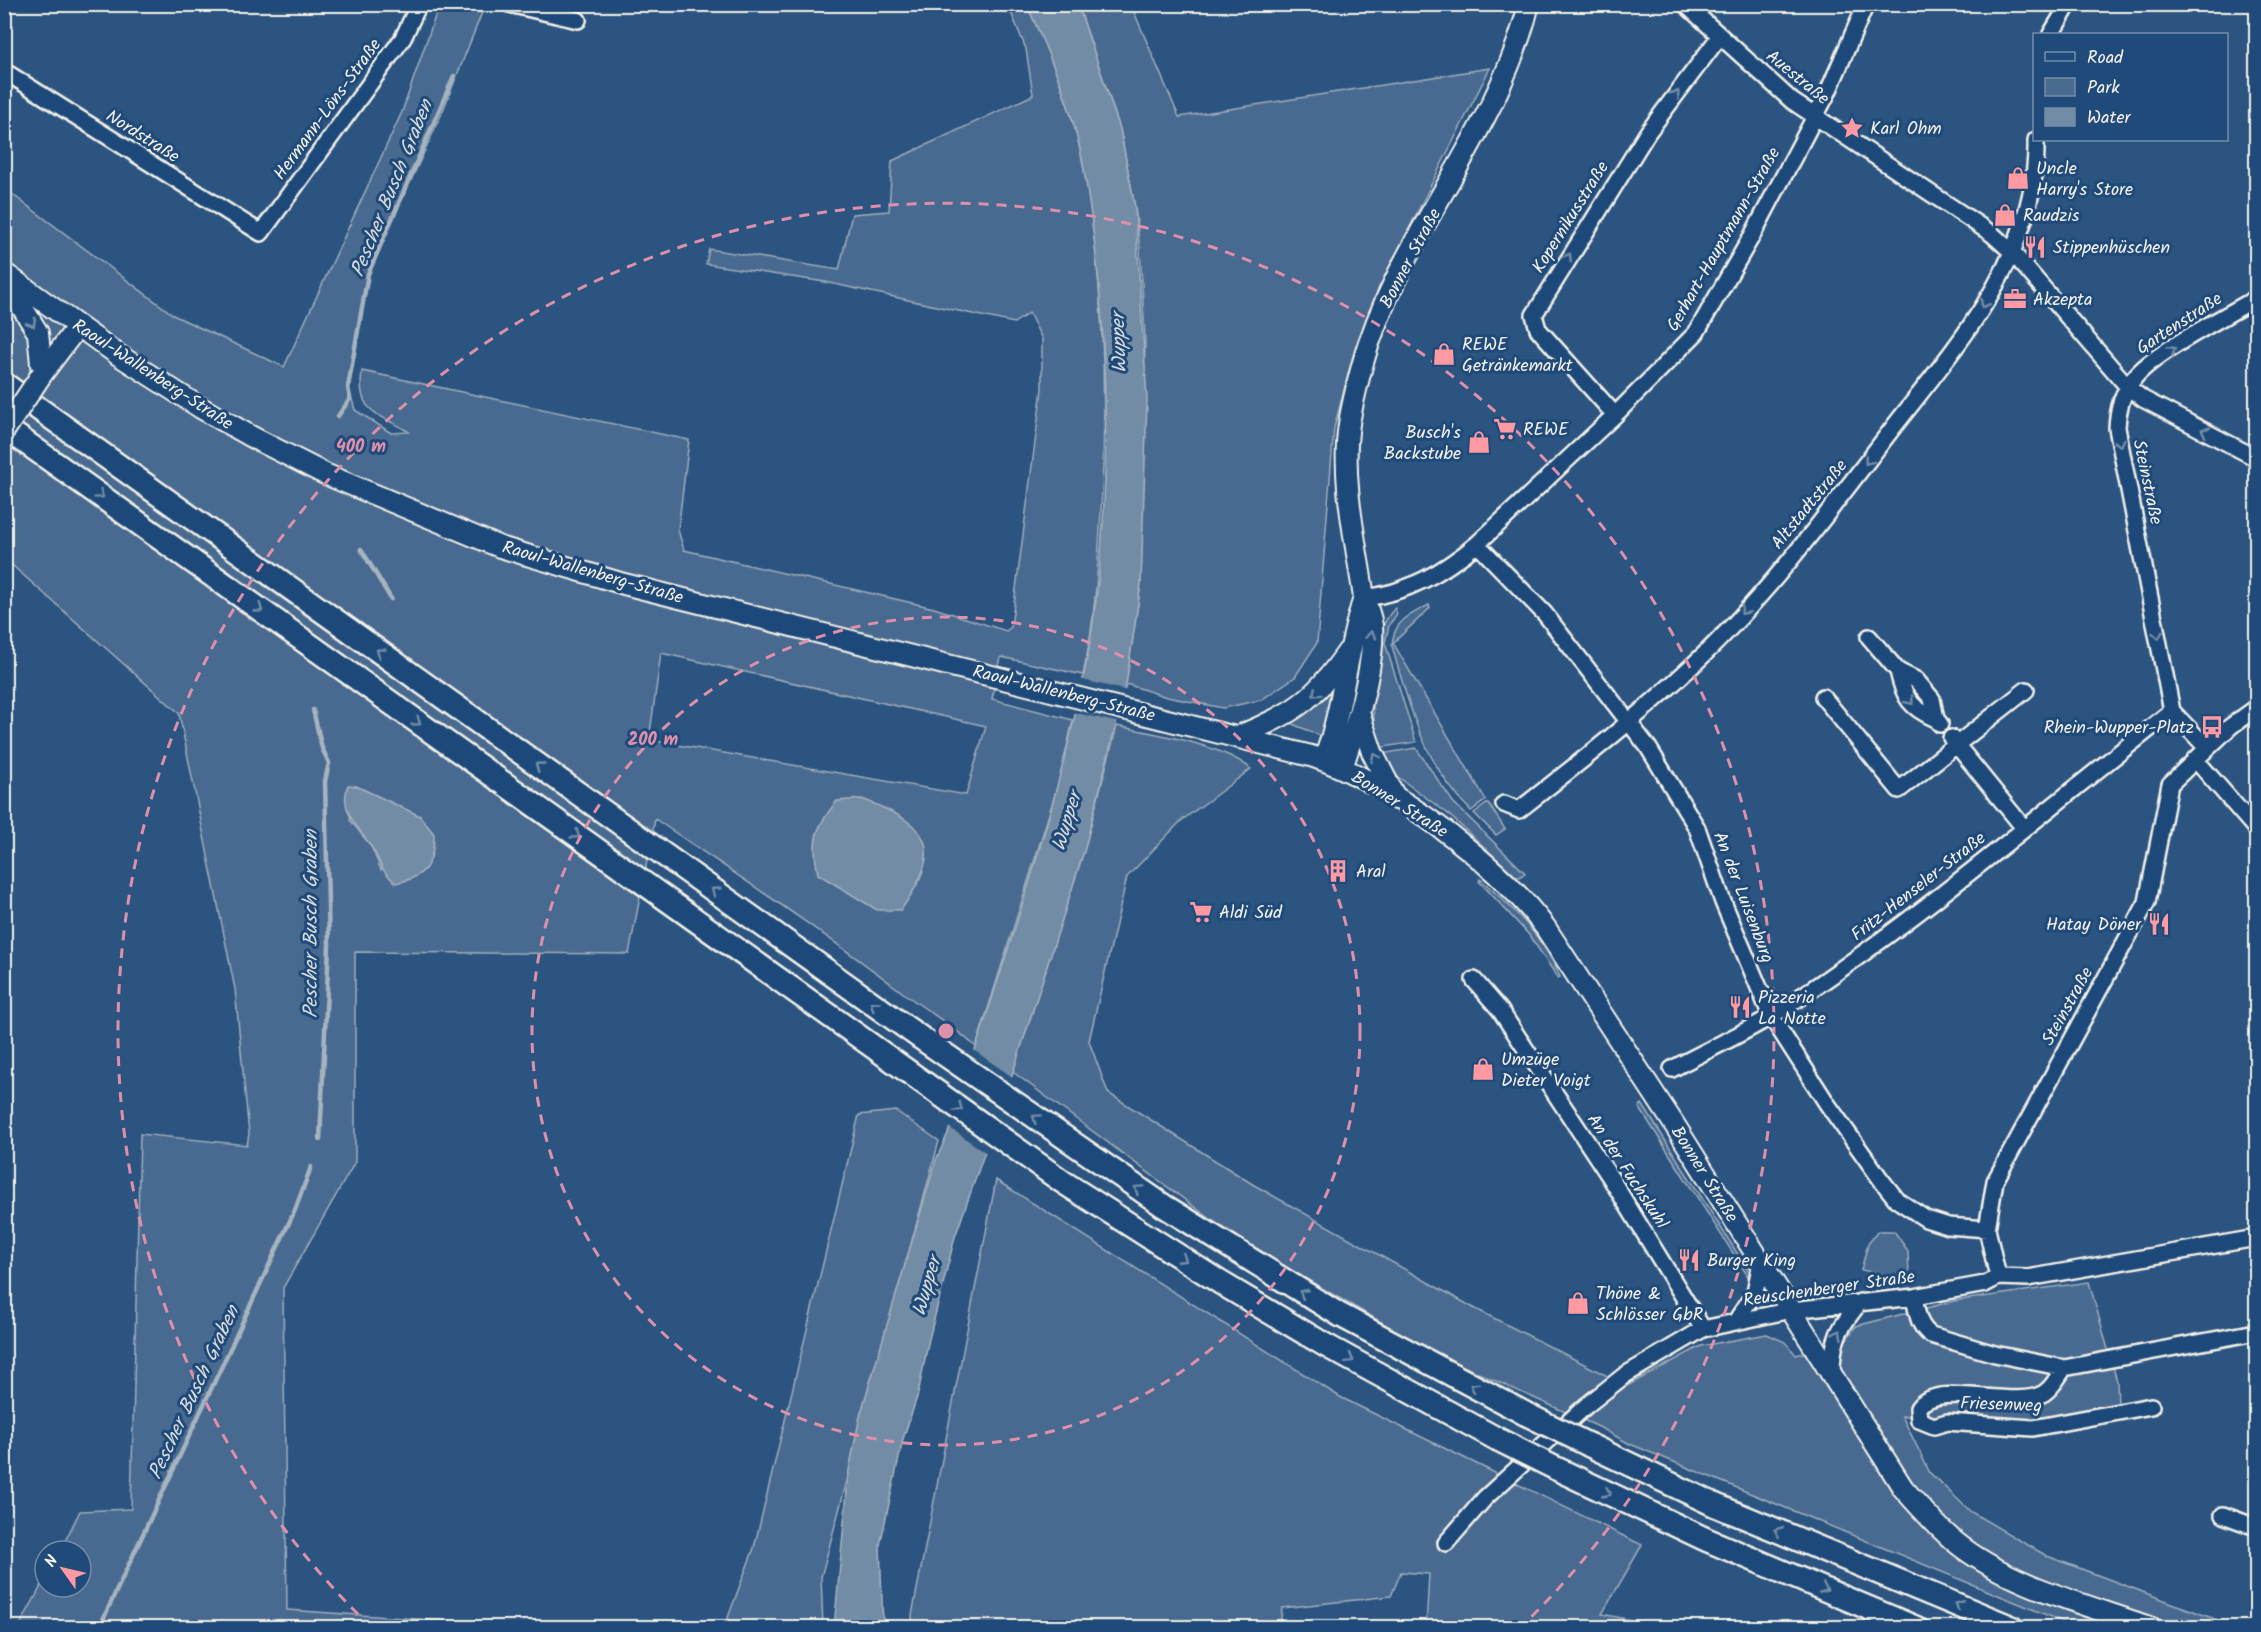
<svg xmlns="http://www.w3.org/2000/svg" width="2261" height="1632" font-family="Kalam,sans-serif">
  <style>
    .green { fill: #496b90; stroke: #9eaebc; stroke-width: 1.5; fill-rule: evenodd }
    .water { fill: #738ca6; stroke: #a7b4c0; stroke-width: 1.5 }
    .pier { fill: #2c5481 }
    .lines { fill: none; stroke-linecap: round; stroke-linejoin: round }
    .stream { stroke: #a7b4c0; stroke-width: 4.5 }
    .minor-casing { stroke: #f4f1e8; stroke-width: 20 }
    .major-casing { stroke: #f4f1e8; stroke-width: 24 }
    .highway-casing { stroke: #f4f1e8; stroke-width: 27 }
    .minor { stroke: #1f4a7a; stroke-width: 15 }
    .major { stroke: #1f4a7a; stroke-width: 20 }
    .highway { stroke: #1f4a7a; stroke-width: 22 }
    .major-bridge-casing { stroke: #f4f1e8; stroke-width: 24; stroke-linecap: butt }
    .highway-bridge-casing { stroke: #f4f1e8; stroke-width: 27; stroke-linecap: butt }
    .major-bridge { stroke: #1f4a7a; stroke-width: 20 }
    .highway-bridge { stroke: #1f4a7a; stroke-width: 22 }
    .oneway { stroke: #748da6 }
    .ring { fill: none; stroke: #de8fa9; stroke-width: 3; stroke-dasharray: 10 8 }
    .labels { text-anchor: middle; stroke-width: 6; stroke-linejoin: round; paint-order: stroke }
    .street-label { font-size: 18px; fill: #f4f1e8; stroke: #1f4a7a }
    .poi-label { font-size: 18px; fill: #f4f1e8; stroke: #1f4a7a; text-anchor: start }
    .water-label { font-size: 20px; font-style: italic; fill: #dadddb; stroke: #1f4a7a }
    .centre { fill: #de8fa9; stroke: #1f4a7a; stroke-width: 3 }
    .ring-label { font-size: 18px; text-anchor: middle; font-weight: bold; fill: #de8fa9; stroke: #1f4a7a; stroke-width: 6; stroke-linejoin: round; paint-order: stroke }
  </style>
  <rect width="100%" height="100%" fill="#2c5481"/>
  <filter id="ink" filterUnits="userSpaceOnUse"><feTurbulence type="fractalNoise" baseFrequency=".0167" numOctaves="2"/><feDisplacementMap in="SourceGraphic" scale="12" xChannelSelector="R" yChannelSelector="G"/><feConvolveMatrix kernelMatrix="1 2 1 2 8 2 1 2 1" color-interpolation-filters="sRGB"/></filter>
  <g filter="url(#ink)">
    <path class="green" d="M439,5H485L442,113L366,279L349,389L355,410L391,433L409,432C379,413 356,414 362,371L689,440L678,530L684,550L934,608L1006,631L1011,627L1042,389V339L1029,313L1014,323L825,282L706,264L709,249L839,270L852,214L889,211L892,161L1033,95L1026,49L1008,5H1027C1050,56 1073,108 1083,163C1104,277 1107,397 1101,512C1098,566 1095,622 1083,675L1001,657L992,699L1073,720L1060,779L976,1047C954,1026 930,1013 906,995C825,933 740,877 655,819L629,954L355,952V1162L283,1288L287,1610L535,1627H19L45,1579V1587H81V1551H60L80,1511L131,1509L140,1134L247,1145L249,1134L235,989L179,713L5,559V189L175,316L284,367L402,112ZM661,653L986,726L966,795L649,740ZM356,786L420,816L381,870L371,846L350,820Z
      M1078,5H1131L1179,117L1490,68L1378,290L1355,348L1334,428L1317,643L1295,677L1261,700L1223,708L1167,697L1126,684L1141,583L1145,338L1140,249L1135,207L1120,129Z
      M1429,605L1430,608L1393,643L1486,800L1471,811C1425,765 1409,708 1392,646C1393,621 1409,615 1429,605Z
      M1395,608L1397,614L1389,625L1385,643L1416,742L1378,748C1370,713 1368,634 1395,608Z
      M1335,686L1324,737L1290,723L1321,702Z
      M1117,726C1153,733 1224,745 1251,769L1181,821L1127,877L1089,1041L1108,1093L1254,1185L1474,1308L1627,1386L1701,1346L1767,1334L1785,1342L1796,1355L1844,1343L1856,1326L1954,1301L2089,1282L2117,1381L2118,1406L2035,1422L1902,1416L1930,1473L1971,1512L2047,1556L2236,1627H2076L1630,1444L1599,1427L1438,1355L1239,1240L1013,1072L1084,850Z
      M1416,748L1453,802L1525,873L1518,878L1447,813L1398,777L1381,754Z
      M1488,803L1505,829L1496,835L1474,813Z
      M1480,879C1512,907 1544,937 1560,977L1558,978L1529,935L1479,881Z
      M1642,1104L1748,1270L1751,1281L1639,1107Z
      M896,1111L939,1141L821,1577L823,1627L724,1628L754,1548L859,1115Z
      M996,1180L1340,1397L1642,1545L1602,1614L1665,1627H1426L1429,1574L1401,1572L1391,1596L1282,1608L1280,1627L913,1628L912,1615Z
      M1878,1231H1894L1908,1251L1909,1275L1893,1276L1861,1270L1868,1244Z"/>
    <path class="water" d="M1027,5H1078L1120,129L1135,207L1147,400L1141,583L1126,684L1085,848L1013,1072L955,1237L929,1339L918,1394L903,1439L880,1545L883,1627L834,1628L849,1470L860,1416L936,1160L948,1133C997,980 1053,827 1085,669C1115,516 1110,317 1083,164C1073,108 1050,56 1027,5Z
      M348,785L356,786L420,816L434,834C434,862 427,877 396,883C377,867 382,862 370,845C357,825 339,811 348,785Z
      M862,799C930,825 946,846 901,910H877L818,874C811,839 815,828 837,801Z"/>
    <path class="pier" d="M1079,679L1128,691L1120,723L1072,712Z
      M972,1049L1014,1078L988,1154L947,1126Z"/>
    <g class="lines">
      <path class="stream" d="M338,416L350,399L348,387L368,274L454,76
        M361,549L391,599
        M313,710L322,748L329,763L325,781L329,945L320,1140
        M99,1628L295,1210L311,1167"/>
      <g class="minor-casing">
        <path id="minor" d="M509,4L578,20
          M1685,4L1792,101L1992,234L2012,252L2128,387L2143,399L2256,458
          M2051,34L2069,4
          M4,71L261,233L403,38L419,4
          M1615,415L1538,329L1534,315L1648,132L1720,36
          M1477,544L1545,614L1648,747L1697,828L1723,902L1771,1016L1828,1105L1882,1181L1897,1200L1926,1219L1948,1226L1987,1229
          M1364,598C1408,593 1443,572 1477,544L1615,415L1696,333L1753,234L1828,92L1866,4
          M1869,637L1898,671L1916,680L1932,699L1936,719L1940,724
          M1898,671C1904,698 1910,708 1936,719
          M1823,697L1899,790L2026,690
          M1951,738L2024,828
          M2207,748L2172,711L2117,428C2118,408 2122,393 2135,377C2155,352 2227,316 2256,298
          M2195,759L2256,829
          M1504,804L1519,810C1579,763 1638,717 1693,665C1768,595 1830,510 1892,429C1937,371 1987,314 2015,245C2029,210 2037,177 2036,140
          M1474,980L1500,1010L1610,1177L1703,1329
          M1672,1069C1705,1051 1741,1035 1773,1015C1913,925 2040,814 2172,711
          M1998,1277L1987,1229L1995,1181L2147,902L2170,784L2231,726L2256,708
          M1914,1297C1917,1312 1918,1326 1931,1335L1995,1354L2064,1368L2256,1332
          M1736,1321L1755,1292L1761,1262
          M2064,1368C2058,1377 2053,1387 2044,1393C2014,1411 1937,1379 1918,1408L1919,1420L1934,1426L1947,1422L2033,1428L2151,1406
          M1832,1373C1832,1339 1839,1328 1860,1302
          M2223,1515L2256,1527
          M1446,1543L1485,1498L1587,1405L1625,1375L1703,1329L1791,1310L1914,1297L1985,1284L1998,1277L2028,1278L2256,1238"/>
      </g>
      <g class="major-casing">
        <path id="major" d="M4,273L120,356L201,408L254,438L325,474L500,547L624,584L1311,756C1390,782 1495,861 1545,927L1674,1124L1903,1488C1919,1506 1935,1525 1954,1541C2007,1585 2088,1605 2152,1628
          M4,278L38,333L42,374
          M42,374L78,326
          M1359,713L1372,752L1396,799
          M1237,737C1294,712 1312,703 1348,651
          M1324,760C1344,706 1346,651 1364,598
          M1342,768C1355,729 1375,667 1372,626C1371,614 1364,603 1363,591C1355,538 1341,477 1349,424C1352,405 1357,385 1362,366C1397,237 1497,136 1529,4"/>
      </g>
      <g class="highway-casing">
        <path id="highway" d="M4,384L921,1038L1164,1206L1340,1315L1526,1414
          M4,427L1063,1182L1221,1283L1325,1345L1497,1439
          M1589,1445L1715,1505L2013,1628
          M1555,1468L1705,1539L1916,1628"/>
      </g>
      <use href="#minor" class="minor"/>
      <use href="#major" class="major"/>
      <use href="#highway" class="highway"/>
      <g class="major-bridge-casing">
        <path id="major-bridge" d="M4,431L42,374"/>
      </g>
      <g class="highway-bridge-casing">
        <path id="highway-bridge" d="M1526,1414L1589,1445
          M1497,1439L1555,1468"/>
      </g>
      <use href="#major-bridge" class="major-bridge"/>
      <use href="#highway-bridge" class="highway-bridge"/>
    </g>
    <defs><path id="oneway-chevron" d="M-2-3.5L2.5 0L-2 3.5" fill="none" stroke-width="1.6" stroke-linecap="round" stroke-linejoin="round" transform="scale(1.5)"/></defs>
    <g class="oneway">
      <use href="#oneway-chevron" transform="translate(1676 94) rotate(-53)"/>
      <use href="#oneway-chevron" transform="translate(1568 257) rotate(-58)"/>
      <use href="#oneway-chevron" transform="translate(1984 304) rotate(121)"/>
      <use href="#oneway-chevron" transform="translate(32 323) rotate(59)"/>
      <use href="#oneway-chevron" transform="translate(2172 350) rotate(-32)"/>
      <use href="#oneway-chevron" transform="translate(2205 431) rotate(-152)"/>
      <use href="#oneway-chevron" transform="translate(2120 443) rotate(77)"/>
      <use href="#oneway-chevron" transform="translate(1868 461) rotate(128)"/>
      <use href="#oneway-chevron" transform="translate(100 495) rotate(36)"/>
      <use href="#oneway-chevron" transform="translate(259 609) rotate(36)"/>
      <use href="#oneway-chevron" transform="translate(1744 611) rotate(132)"/>
      <use href="#oneway-chevron" transform="translate(1371 635) rotate(-87)"/>
      <use href="#oneway-chevron" transform="translate(2158 635) rotate(80)"/>
      <use href="#oneway-chevron" transform="translate(380 652) rotate(-144)"/>
      <use href="#oneway-chevron" transform="translate(1316 693) rotate(138)"/>
      <use href="#oneway-chevron" transform="translate(1910 701) rotate(51)"/>
      <use href="#oneway-chevron" transform="translate(417 722) rotate(36)"/>
      <use href="#oneway-chevron" transform="translate(1375 757) rotate(-115)"/>
      <use href="#oneway-chevron" transform="translate(539 766) rotate(-144)"/>
      <use href="#oneway-chevron" transform="translate(576 835) rotate(36)"/>
      <use href="#oneway-chevron" transform="translate(715 891) rotate(-144)"/>
      <use href="#oneway-chevron" transform="translate(874 1005) rotate(-144)"/>
      <use href="#oneway-chevron" transform="translate(959 1108) rotate(35)"/>
      <use href="#oneway-chevron" transform="translate(1036 1118) rotate(-145)"/>
      <use href="#oneway-chevron" transform="translate(1138 1189) rotate(-146)"/>
      <use href="#oneway-chevron" transform="translate(1183 1259) rotate(33)"/>
      <use href="#oneway-chevron" transform="translate(1303 1293) rotate(-149)"/>
      <use href="#oneway-chevron" transform="translate(1838 1334) rotate(-65)"/>
      <use href="#oneway-chevron" transform="translate(1350 1359) rotate(29)"/>
      <use href="#oneway-chevron" transform="translate(1474 1387) rotate(-153)"/>
      <use href="#oneway-chevron" transform="translate(1607 1493) rotate(25)"/>
      <use href="#oneway-chevron" transform="translate(1778 1531) rotate(-158)"/>
      <use href="#oneway-chevron" transform="translate(1824 1589) rotate(23)"/>
      <use href="#oneway-chevron" transform="translate(1958 1605) rotate(-158)"/>
    </g>
  </g>
  <g class="ring">
    <circle cx="946" cy="1031" r="414"/>
    <path d="M371 1627A828 828 0 1 1 1521 1627"/>
  </g>
  <defs>
    <g id="sight-bare" transform="scale(1.8)"><path d="M0-6L1.8-2.2L6-1.7L2.9 1.2L3.7 5.4L0 3.3L-3.7 5.4L-2.9 1.2L-6-1.7L-1.8-2.2Z" fill="#ff9aa2" stroke="#1f4a7a" stroke-width="2.5" paint-order="stroke"/></g>
    <g id="shop-bare" transform="scale(1.8)"><path d="M-5-2.5h2.3a2.7 3.5 0 0 1 5.4 0H5L5.5 6h-11ZM-1.5-2.5h3a1.5 2.3 0 0 0-3 0Z" fill="#ff9aa2" stroke="#1f4a7a" stroke-width="2.5" paint-order="stroke"/></g>
    <g id="restaurant-bare" transform="scale(1.8)"><path d="M-5-6h1v4h1v-4h1v4h1v-4h1v5L-1.5 .5V6h-2V.5L-5-1ZM5-6V6H3V1.5H1.5Q1.5-4 5-6Z" fill="#ff9aa2" stroke="#1f4a7a" stroke-width="2.5" paint-order="stroke"/></g>
    <g id="office-bare" transform="scale(1.8)"><path d="M-6-3h4V-5.5h4V-3h4V5H-6ZM-1-4.5V-3h2v-1.5ZM-6 0V1H6V0Z" fill="#ff9aa2" stroke="#1f4a7a" stroke-width="2.5" paint-order="stroke"/></g>
    <g id="supermarket-bare" transform="scale(1.8)"><path d="M-6-5.5h2.5l.6 2H6L4.5 2H-2.5L-4.4-4H-6ZM-1.5 3.2a1.3 1.3 0 1 0 .1 0ZM3 3.2a1.3 1.3 0 1 0 .1 0Z" fill="#ff9aa2" stroke="#1f4a7a" stroke-width="2.5" paint-order="stroke"/></g>
    <g id="bus-bare" transform="scale(1.8)"><path d="M-5-6H5V4H4V6H2V4H-2V6H-4V4H-5ZM-3.5-4V0h7V-4ZM-3.5 1.2v1.5H-2V1.2ZM2 1.2v1.5H3.5V1.2Z" fill="#ff9aa2" stroke="#1f4a7a" stroke-width="2.5" paint-order="stroke"/></g>
    <g id="building-bare" transform="scale(1.8)"><path d="M-4-6H4V6H1V3H-1V6H-4ZM-2.5-4.3h1.7v1.8h-1.7ZM.8-4.3h1.7v1.8H.8ZM-2.5-1h1.7V.8h-1.7ZM.8-1h1.7V.8H.8Z" fill="#ff9aa2" stroke="#1f4a7a" stroke-width="2.5" paint-order="stroke"/></g>
  </defs>
  <g fill-rule="evenodd">
    <use href="#sight-bare" x="1852" y="128"/>
    <use href="#shop-bare" x="2018" y="178"/>
    <use href="#shop-bare" x="2005" y="215"/>
    <use href="#restaurant-bare" x="2035" y="247"/>
    <use href="#office-bare" x="2015" y="299"/>
    <use href="#shop-bare" x="1444" y="354"/>
    <use href="#supermarket-bare" x="1505" y="429"/>
    <use href="#shop-bare" x="1479" y="442"/>
    <use href="#bus-bare" x="2212" y="727"/>
    <use href="#building-bare" x="1338" y="871"/>
    <use href="#supermarket-bare" x="1201" y="912"/>
    <use href="#restaurant-bare" x="2159" y="924"/>
    <use href="#restaurant-bare" x="1740" y="1007"/>
    <use href="#shop-bare" x="1483" y="1069"/>
    <use href="#restaurant-bare" x="1689" y="1260"/>
    <use href="#shop-bare" x="1578" y="1303"/>
  </g>
  <g class="labels">
    <g class="street-label">
      <text transform="translate(1798 77) rotate(39)" y="6">Auestraße</text>
      <text transform="translate(327 109) rotate(-54)" y="6">Hermann-Löns-Straße</text>
      <text transform="translate(143 136) rotate(32)" y="6">Nordstraße</text>
      <text transform="translate(1570 217) rotate(-58)" y="6">Kopernikusstraße</text>
      <text transform="translate(1723 239) rotate(-60)" y="6">Gerhart-Hauptmann-Straße</text>
      <text transform="translate(1410 258) rotate(-62)" y="6">Bonner Straße</text>
      <text transform="translate(2179 323) rotate(-33)" y="6">Gartenstraße</text>
      <text transform="translate(153 374) rotate(33)" y="6">Raoul-Wallenberg-Straße</text>
      <text transform="translate(2148 482) rotate(78)" y="6">Steinstraße</text>
      <text transform="translate(1809 504) rotate(-51)" y="6">Altstadtstraße</text>
      <text transform="translate(593 572) rotate(16)" y="6">Raoul-Wallenberg-Straße</text>
      <text transform="translate(1064 693) rotate(14)" y="6">Raoul-Wallenberg-Straße</text>
      <text transform="translate(1400 804) rotate(32)" y="6">Bonner Straße</text>
      <text transform="translate(1918 886) rotate(-38)" y="6">Fritz-Henseler-Straße</text>
      <text transform="translate(1744 897) rotate(69)" y="6">An der Luisenburg</text>
      <text transform="translate(2067 1006) rotate(-61)" y="6">Steinstraße</text>
      <text transform="translate(1628 1171) rotate(57)" y="6">An der Fuchskuhl</text>
      <text transform="translate(1705 1174) rotate(58)" y="6">Bonner Straße</text>
      <text transform="translate(1829 1288) rotate(-8)" y="6">Reuschenberger Straße</text>
      <text transform="translate(2001 1404) rotate(2)" y="6">Friesenweg</text>
    </g>
    <g class="poi-label">
      <text x="1870" y="134">Karl Ohm</text>
      <text x="2036" y="174">Uncle<tspan x="2036" dy="21">Harry's Store</tspan></text>
      <text x="2023" y="221">Raudzis</text>
      <text x="2053" y="253">Stippenhüschen</text>
      <text x="2033" y="305">Akzepta</text>
      <text x="1462" y="350">REWE<tspan x="1462" dy="21">Getränkemarkt</tspan></text>
      <text x="1523" y="435">REWE</text>
      <text x="1461" y="438" text-anchor="end">Busch's<tspan x="1461" dy="21">Backstube</tspan></text>
      <text x="2194" y="733" text-anchor="end">Rhein-Wupper-Platz</text>
      <text x="1356" y="877">Aral</text>
      <text x="1219" y="918">Aldi Süd</text>
      <text x="2141" y="930" text-anchor="end">Hatay Döner</text>
      <text x="1758" y="1003">Pizzeria<tspan x="1758" dy="21">La Notte</tspan></text>
      <text x="1501" y="1065">Umzüge<tspan x="1501" dy="21">Dieter Voigt</tspan></text>
      <text x="1707" y="1266">Burger King</text>
      <text x="1596" y="1299">Thöne &amp;<tspan x="1596" dy="21">Schlösser GbR</tspan></text>
    </g>
    <g class="water-label">
      <text transform="translate(391 188) rotate(-68)" y="7">Pescher Busch Graben</text>
      <text transform="translate(1118 343) rotate(-92)" y="7">Wupper</text>
      <text transform="translate(1066 821) rotate(-73)" y="7">Wupper</text>
      <text transform="translate(310 924) rotate(-90)" y="7">Pescher Busch Graben</text>
      <text transform="translate(926 1286) rotate(-74)" y="7">Wupper</text>
      <text transform="translate(193 1392) rotate(-65)" y="7">Pescher Busch Graben</text>
    </g>
  </g>
  <circle cx="946" cy="1031" r="9" class="centre"/>
  <g class="ring-label">
    <text x="361" y="452">400 m</text>
    <text x="653" y="745">200 m</text>
  </g>
  <rect width="2261" height="1632" fill="none" stroke="#1f4a7a" stroke-width="24"/>
  <rect x="12" y="12" width="2237" height="1608" fill="none" stroke="#f4f1e8" stroke-width="2" filter="url(#ink)"/>
  <rect x="2033" y="33" width="195" height="108" fill="#1f4a7a" stroke="#748da6" stroke-width="1.5"/>
  <rect x="2045" y="52" width="30" height="9" fill="#1f4a7a" stroke="#748da6" stroke-width="1.5"/>
  <text x="2087" y="63" font-size="18" fill="#f4f1e8">Road</text>
  <rect x="2045" y="78" width="30" height="18" fill="#496b90" stroke="#748da6" stroke-width="1.5"/>
  <text x="2087" y="93" font-size="18" fill="#f4f1e8">Park</text>
  <rect x="2045" y="108" width="30" height="18" fill="#738ca6" stroke="#748da6" stroke-width="1.5"/>
  <text x="2087" y="123" font-size="18" fill="#f4f1e8">Water</text>
  <g transform="translate(63 1569) rotate(304)"><circle r="28" fill="#1f4a7a" stroke="#748da6" stroke-width="1.5"/>
  <path d="M0-4.5L10 22L0 15L-10 22Z" fill="#ff9aa2"/>
  <text y="-9" font-size="16" font-weight="bold" text-anchor="middle" fill="#f4f1e8">N</text>
  </g>
</svg>
